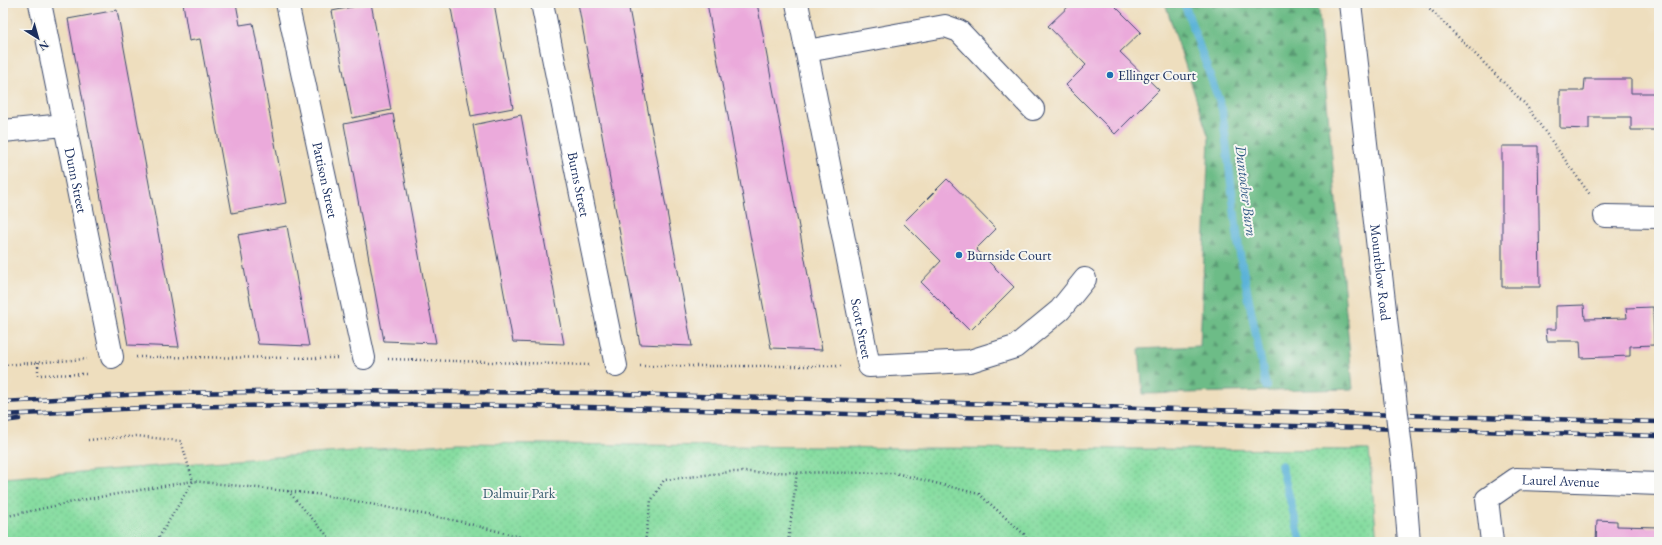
<svg xmlns="http://www.w3.org/2000/svg" width="1662" height="545" font-family="'EB Garamond',serif">
  <style>
    .forest { fill: url(#forest-firs); stroke: #447672 }
    .park { fill: url(#park-dots); stroke: #518680 }
    .lines { fill: none; stroke-linecap: round; stroke-linejoin: round }
    .stream { stroke: #5bb3d8; stroke-width: 8 }
    .building { fill: #ebaadb }
    .minor-casing { stroke: #3b496c; stroke-width: 24 }
    .path { stroke: #3b496c; stroke-width: 2.5; stroke-dasharray: 1 3; stroke-linecap: butt }
    .minor { stroke: #fff; stroke-width: 22 }
    .rail-casing { stroke: #1b2f5e; stroke-width: 4.5 }
    .rail { stroke: #f6f6f2; stroke-width: 3; stroke-dasharray: 9; stroke-linecap: butt }
    .minor-bridge-casing { stroke: #3b496c; stroke-width: 24; stroke-linecap: butt }
    .minor-bridge { stroke: #fff; stroke-width: 22 }
    .poi-dot { fill: #1f6fb2; stroke: #f6f6f2; stroke-width: 1.5 }
    .labels { text-anchor: middle; stroke-width: 4; stroke-linejoin: round; paint-order: stroke }
    .poi-label { font-size: 14px; fill: #1b2f5e; stroke: #f6f6f2; text-anchor: start }
    .street-label { font-size: 14px; fill: #1b2f5e; stroke: #f6f6f2 }
    .park-label { font-size: 14px; fill: #365a6f; stroke: #f6f6f2 }
    .water-label { font-size: 15px; font-style: italic; fill: #2e5783; stroke: #f6f6f2 }
  </style>
  <defs>
    <pattern id="forest-firs" width="22" height="20" patternUnits="userSpaceOnUse"><rect width="22" height="20" fill="#6dbc87"/><path d="M5 1l3.5 6h-7zM16 11l3.5 6h-7z" fill="#599972"/></pattern>
    <pattern id="park-dots" width="8" height="8" patternUnits="userSpaceOnUse"><rect width="8" height="8" fill="#87dda1"/><path d="M2 2h.1M6 6h.1" fill="none" stroke="#74be8d" stroke-width="1.8" stroke-linecap="round"/></pattern>
  </defs>
  <rect width="100%" height="100%" fill="#f6f6f2"/>
  <filter id="ink" filterUnits="userSpaceOnUse"><feTurbulence type="fractalNoise" baseFrequency=".025" numOctaves="2"/><feDisplacementMap in="SourceGraphic" scale="8" xChannelSelector="R" yChannelSelector="G"/><feConvolveMatrix kernelMatrix="1 2 1 2 8 2 1 2 1" color-interpolation-filters="sRGB"/></filter>
  <filter id="wash" filterUnits="userSpaceOnUse"><feTurbulence type="fractalNoise" baseFrequency=".012" numOctaves="4" result="noise"/><feDisplacementMap in="SourceGraphic" scale="16" xChannelSelector="R" yChannelSelector="G"/><feGaussianBlur stdDeviation="0.9" result="paint"/><feColorMatrix in="noise" values="0 0 0 0 0 0 0 0 0 0 0 0 0 0 0 0 0 1.4 0 .05"/><feComposite in="paint" operator="in"/></filter>
  <g filter="url(#wash)">
    <rect width="100%" height="100%" fill="#eedebe"/>
    <path class="forest" d="M1165,3H1318L1353,389L1143,394L1139,349L1200,346L1209,138Z"/>
    <path class="park" d="M457,443L908,448L1369,450L1377,542H3V478Z"/>
    <g class="lines">
      <path class="stream" d="M1184,3L1222,109L1239,249L1266,386
        M1281,465L1301,542"/>
    </g>
    <g id="blocks">
      <path class="building" d="M183,3H236L240,25L253,23L286,203L232,213L200,39L189,41Z
        M371,3L391,110L352,118L332,11Z
        M450,3H494L513,108L471,116Z
        M578,3H628L692,346L640,344Z
        M707,3H757L822,350L771,348Z
        M1072,3H1112L1141,32L1120,52L1159,90L1115,134L1066,85L1086,65L1048,26Z
        M117,10L157,227L179,347L128,345L68,19Z
        M1585,79H1631V93H1659L1658,130H1631V117H1589V129L1560,128V91H1584Z
        M393,114L423,277L436,343L384,341L344,124Z
        M521,115L531,170L564,344L513,342L473,125Z
        M1502,146H1538L1540,287H1502Z
        M947,179L996,229L976,249L1014,287L970,331L921,282L941,261L903,223Z
        M287,226L297,281L309,346L258,344L238,235Z
        M1584,305L1585,319L1627,318L1626,308L1653,307L1654,345L1630,346V356L1581,358L1580,341H1547L1546,329H1556V306Z
        M1597,520L1617,521V526L1659,527V542H1596Z"/>
    </g>
  </g>
  <g filter="url(#ink)">
    <use href="#blocks" fill-opacity="0" stroke="#3b496c" stroke-width="1"/>
    <g class="lines">
      <g class="minor-casing">
        <g id="minor">
          <path id="s1" d="M40,3L112,357"/>
          <path id="s2" d="M287,3L364,358"/>
          <path id="s3" d="M542,3L616,366"/>
          <path id="s4" d="M797,3L869,366L970,361L1015,347L1060,310L1085,279"/>
          <path id="s5" d="M1350,3L1393,380"/>
          <path d="M807,51L945,26L959,31L1033,109"/>
          <path d="M3,131L64,125"/>
          <path d="M1605,216L1659,217"/>
          <path d="M1403,465L1409,542"/>
          <path id="s6" d="M1492,542L1487,499L1516,479L1659,484"/>
        </g>
      </g>
      <path class="path" d="M1424,3L1525,104L1591,196
        M136,357L339,358
        M388,359L591,365
        M38,362V375L86,374
        M3,365L87,359
        M640,366H843
        M88,440L137,436L181,441L193,481L156,542
        M288,491L333,542
        M3,517L82,500L193,481L324,495L458,521L540,542
        M645,542L651,501L664,480L730,472L895,473L979,494L1024,534L1028,542
        M788,542L797,473"/>
      <use href="#minor" class="minor"/>
      <g class="rail-casing">
        <path id="rail" d="M3,402L162,393L342,391L589,393L1659,422
          M3,415L162,407L371,404L589,407L1659,436
          M3,421L19,419"/>
      </g>
      <use href="#rail" class="rail"/>
      <g class="minor-bridge-casing">
        <path id="minor-bridge" d="M1393,380L1403,465"/>
      </g>
      <use href="#minor-bridge" class="minor-bridge"/>
    </g>
  </g>
  <g class="poi-dot">
    <circle cx="1110" cy="75" r="4"/>
    <circle cx="959" cy="255" r="4"/>
  </g>
  <g class="labels">
    <g class="poi-label">
      <text x="1118" y="80">Ellinger Court</text>
      <text x="967" y="260">Burnside Court</text>
    </g>
    <g class="street-label">
      <text dy="5" stroke="none"><textPath href="#s1" startOffset="181">Dunn Street</textPath></text>
      <text dy="5" stroke="none"><textPath href="#s2" startOffset="181">Pattison Street</textPath></text>
      <text dy="5" stroke="none"><textPath href="#s3" startOffset="185">Burns Street</textPath></text>
      <text dy="5" stroke="none"><textPath href="#s5" startOffset="271">Mountblow Road</textPath></text>
      <text dy="5" stroke="none"><textPath href="#s4" startOffset="332">Scott Street</textPath></text>
      <text dy="5" stroke="none"><textPath href="#s6" startOffset="123">Laurel Avenue</textPath></text>
    </g>
    <g class="park-label">
      <text x="519" y="498">Dalmuir Park</text>
    </g>
    <g class="water-label">
      <text transform="translate(1246 191) rotate(83)" y="5">Duntocher Burn</text>
    </g>
  </g>
  <rect width="1662" height="545" fill="none" stroke="#f6f6f2" stroke-width="16"/>
  <g transform="translate(38 38) rotate(143)" stroke="#f6f6f2" stroke-width="3" paint-order="stroke">
  <path d="M0-3L7 15L0 10L-7 15Z" fill="#1b2f5e"/>
  <text y="-6" font-size="11" font-weight="bold" text-anchor="middle" fill="#1b2f5e">N</text>
  </g>
</svg>
